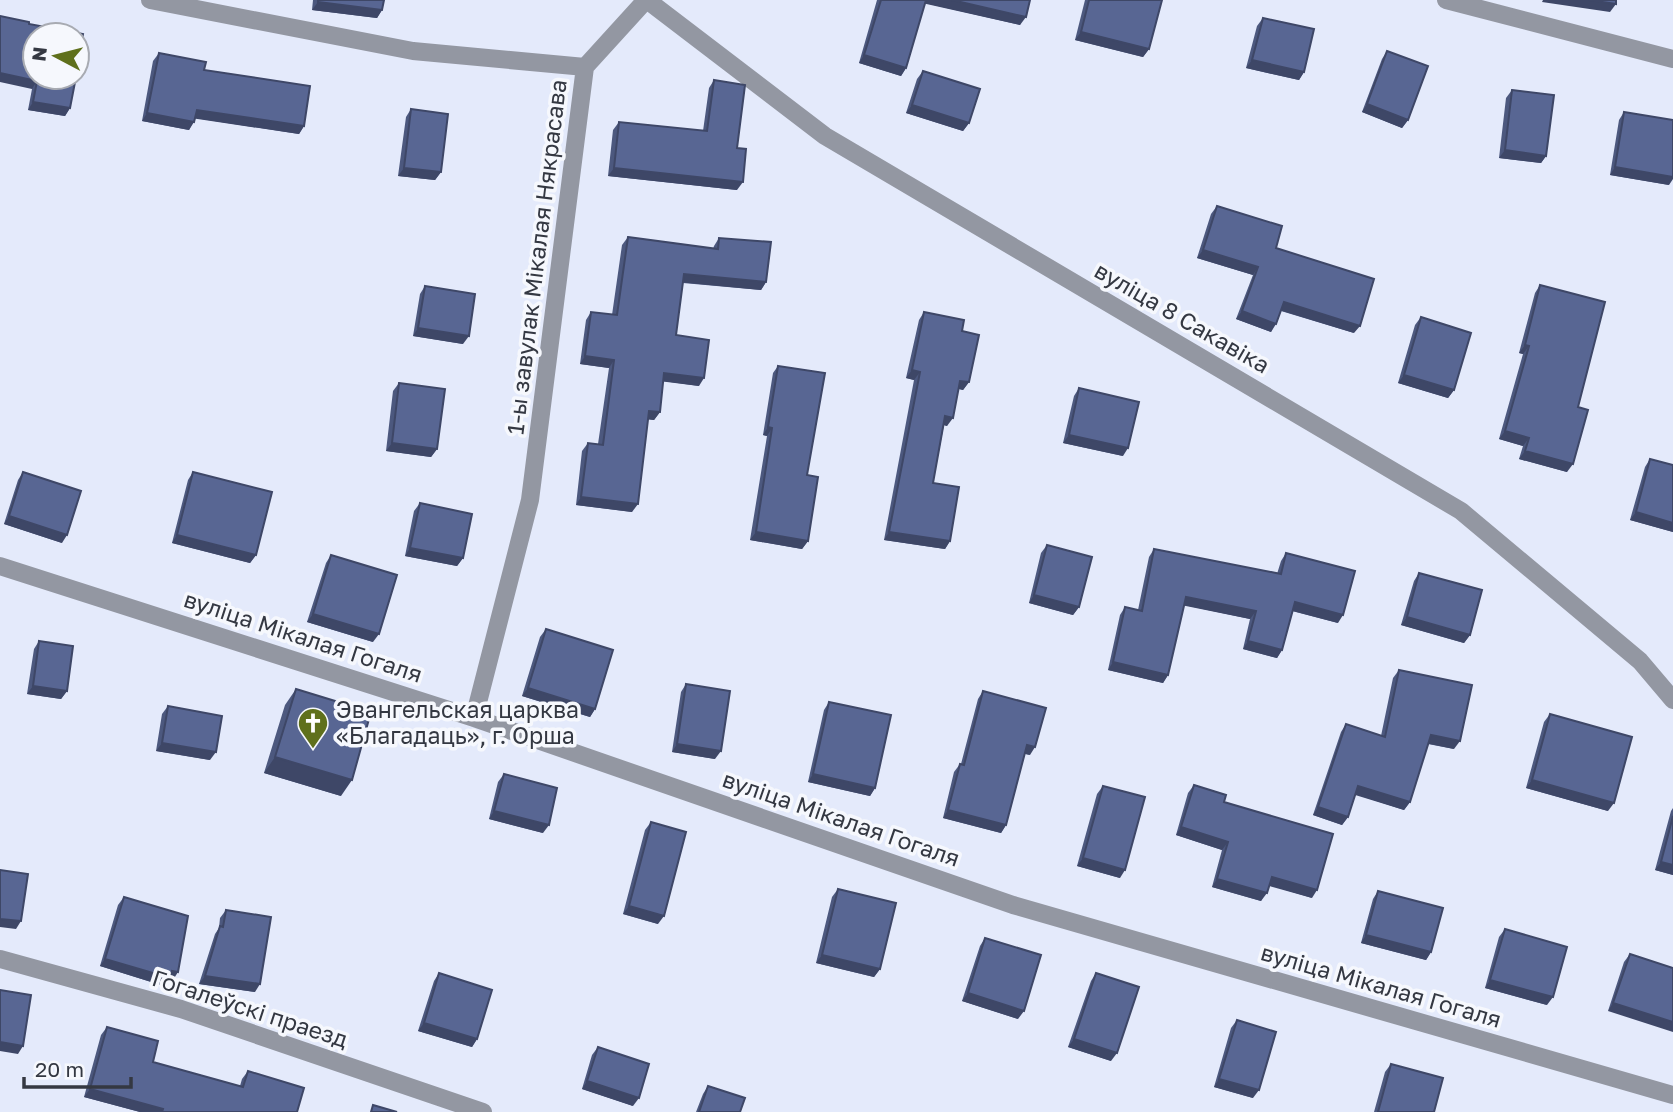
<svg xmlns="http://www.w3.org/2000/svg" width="1673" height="1112" font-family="'Golos Text',sans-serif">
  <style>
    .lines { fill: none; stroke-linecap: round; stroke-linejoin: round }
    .minor { stroke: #9397a2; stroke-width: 18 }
    .wall { fill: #4c587e }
    .shaded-wall { fill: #3e4767 }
    .building { fill: #586693; stroke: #3e4767; stroke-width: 2 }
    .labels { text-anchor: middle; stroke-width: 7; stroke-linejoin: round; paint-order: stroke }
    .street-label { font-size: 23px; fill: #343842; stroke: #f6f8fd }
    .poi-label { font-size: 23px; fill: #343842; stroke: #f6f8fd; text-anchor: start }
  </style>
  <rect width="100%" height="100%" fill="#e4eafb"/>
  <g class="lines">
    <path class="minor" d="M150,0L413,51L585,67
      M647,0L825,136L1461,511L1640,661L1673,700
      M1446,0L1673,59
      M585,67L646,0
      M0,566L474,718L1013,905L1673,1095
      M474,718L530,500L585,67
      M0,959L181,1009L483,1112"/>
  </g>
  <path class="wall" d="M313,0H384L382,10L377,18L312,10Z
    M877,0H1030L1020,25L925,3L906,68L901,76L859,63Z
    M1085,0H1162L1149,49L1143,57L1075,40Z
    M1263,18L1304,72L1299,80L1246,68L1257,26Z
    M29,24L70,108L65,116L28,110L32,89Z
    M1387,51L1408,120L1402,128L1362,112L1382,59Z
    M159,53L204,70L304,126L299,134L195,118L189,130L142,121L153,61Z
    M923,71L969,123L963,131L906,113L917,79Z
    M714,80L737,148V190L608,176L613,130L619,122L703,131L709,88Z
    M1512,90L1546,156L1541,163L1499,158L1506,98Z
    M411,109L441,172L435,180L398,176L406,117Z
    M1624,112L1669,185L1610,175L1619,120Z
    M1217,206L1276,248L1354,333L1281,311L1271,332L1236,319L1253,275L1197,258L1211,214Z
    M628,237L713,249L714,246L719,238L766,282L761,290L683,283L676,335L699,386L663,381L660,412L654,420L648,419L632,512L576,505L582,451L588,443L598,444L609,368L580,364L586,320L591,312L612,315L622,245Z
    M1540,285L1578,407L1567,472L1519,459L1523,446L1499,439L1523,354L1519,353L1535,293Z
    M425,286L463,344L413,336L420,294Z
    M924,312L962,331L969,382L963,390L959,389L947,426L944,425L933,483L950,541L945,549L884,540L914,380L906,378L919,320Z
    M1421,317L1454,390L1448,398L1398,383L1415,325Z
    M778,366L807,475L808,541L802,549L750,540L767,436L763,435L773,373Z
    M399,383L437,449L431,457L386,451L393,391Z
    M1079,388L1123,456L1063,443L1074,396Z
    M1650,459L1673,465V532L1630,520L1645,467Z
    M23,472L62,543L4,524L18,480Z
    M193,472L256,555L250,563L172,543L188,480Z
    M420,503L463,558L457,566L405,556L414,511Z
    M1047,545L1079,607L1073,615L1029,603L1041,553Z
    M1154,549L1277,574L1281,561L1286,553L1338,623L1292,611L1282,650L1277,658L1243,649L1250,619L1184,605L1168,675L1163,683L1108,670L1120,615L1125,607L1138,610L1149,557Z
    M331,555L373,642L307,622L326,563Z
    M1419,573L1470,635L1464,643L1401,625L1414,581Z
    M546,629L595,709L590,717L522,696L540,637Z
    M39,641L67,691L61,699L27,694L34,649Z
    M1399,670L1454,749L1428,744L1410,802L1404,810L1355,794L1348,817L1342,825L1313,815L1341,732L1346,724L1381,736L1393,678Z
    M686,684L715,759L672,752L681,692Z
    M296,689L341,796L264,773L285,705Z
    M983,691L1030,755L1025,754L1006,825L1001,833L943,818L954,772L960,764H961L978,699Z
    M829,702L875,788L870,796L808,782L824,710Z
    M168,706L210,760L156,751L162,714Z
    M1550,714L1608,811L1526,788L1544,722Z
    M504,774L543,833L489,819L498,782Z
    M1194,785L1224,802L1312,898L1269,885L1261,901L1212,887L1222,850L1176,835L1188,793Z
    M1103,786L1120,878L1077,866L1097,794Z
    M1673,808V875L1655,870L1671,811Z
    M651,822L658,924L623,914L645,830Z
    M838,889L880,969L874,977L816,963L832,897Z
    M1378,891L1431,952L1426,960L1361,943L1373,899Z
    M124,897L173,980L169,979L164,986L100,966L118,905Z
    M226,910L255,992L199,984L215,934L219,928L220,918Z
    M1505,929L1547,1005L1485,988L1499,937Z
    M985,938L1018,1019L962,1001L980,946Z
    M1630,954L1673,968L1608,1011L1624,962Z
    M439,973L477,1039L472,1047L418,1031L434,981Z
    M1096,973L1111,1061L1068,1047L1091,981Z
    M1237,1020L1253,1098L1214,1087L1231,1028Z
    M107,1027L153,1062L240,1086L242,1079L248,1071L297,1112H140L84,1097L101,1035Z
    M598,1047L633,1106L582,1089L592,1055Z
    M1391,1064L1434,1112H1374L1385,1072Z
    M708,1086L740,1112H696L703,1094Z"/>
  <path class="shaded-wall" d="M924,0H952L1026,17L1020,25L922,3Z
    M1543,0H1589L1616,4L1610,12L1542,2Z
    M318,2L382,10L377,18L312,10Z
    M1081,32L1149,49L1143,57L1075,40Z
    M864,55L906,68L901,76L859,63Z
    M1252,60L1304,72L1299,80L1246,68Z
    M0,73L37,81L32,89L0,82Z
    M33,102L70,108L65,116L28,110Z
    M1367,104L1408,120L1402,128L1362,112Z
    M912,105L969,123L963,131L906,113Z
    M197,110L304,126L299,134L191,118Z
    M147,113L194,122L189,130L142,121Z
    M1505,150L1546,156L1541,163L1499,158Z
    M1615,167L1673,177V179L1669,185L1610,175Z
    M404,168L441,172L435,180L398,176Z
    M614,168L743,182L737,190L608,176Z
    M1203,250L1258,267L1253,275L1197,258Z
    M684,274L766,282L761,290L678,282Z
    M1284,302L1360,326L1354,333L1279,310Z
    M1242,311L1276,324L1271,332L1236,319Z
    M418,328L469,336L463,344L413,336Z
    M1525,345L1529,346L1523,354L1519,353Z
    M585,356L614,360L609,368L580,364Z
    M912,370L920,372L914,380L906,378Z
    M664,373L704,378L699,386L659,381Z
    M1404,375L1454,390L1448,398L1398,383Z
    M960,381L969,382L963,390L955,388Z
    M649,411L660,412L654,420L644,419Z
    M945,416L953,418L947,426L940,424Z
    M768,427L772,428L767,436L763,435Z
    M1505,431L1529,438L1523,446L1499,439Z
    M1069,435L1128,448L1123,456L1063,443Z
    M392,443L437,449L431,457L386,451Z
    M1525,451L1573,464L1567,472L1519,459Z
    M581,497L638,504L632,512L576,505Z
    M1636,512L1673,523V532L1630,520Z
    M9,516L67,535L62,543L4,524Z
    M756,532L808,541L802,549L750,540Z
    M889,532L950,541L945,549L884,540Z
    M177,535L256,555L250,563L172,543Z
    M410,548L463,558L457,566L405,556Z
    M1034,595L1079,607L1073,615L1029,603Z
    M1186,597L1256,611L1250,619L1181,605Z
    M1295,602L1343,615L1338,623L1289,610Z
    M313,614L379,634L373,642L307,622Z
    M1407,617L1470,635L1464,643L1401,625Z
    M1248,641L1282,650L1277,658L1243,649Z
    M1113,662L1168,675L1163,683L1108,670Z
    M33,686L67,691L61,699L27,694Z
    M528,688L595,709L590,717L522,696Z
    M1431,735L1460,741L1454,749L1425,743Z
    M162,743L216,752L210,760L156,751Z
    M677,744L721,751L715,759L672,752Z
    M1027,745L1035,747L1030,755L1022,753Z
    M275,757L352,780L341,796L264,773Z
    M813,774L875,788L870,796L808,782Z
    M1532,780L1614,803L1608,811L1526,788Z
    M1358,786L1410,802L1404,810L1352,794Z
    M1318,807L1348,817L1342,825L1313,815Z
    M948,810L1006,825L1001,833L943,818Z
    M494,811L549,825L543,833L489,819Z
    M1181,827L1228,842L1222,850L1176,835Z
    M1083,858L1125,870L1120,878L1077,866Z
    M1661,862L1673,865V875L1655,870Z
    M1272,877L1317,890L1312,898L1266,885Z
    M1217,879L1267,893L1261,901L1212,887Z
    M629,906L664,916L658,924L623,914Z
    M0,919L21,921L16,929L0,927Z
    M1366,935L1431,952L1426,960L1361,943Z
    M822,955L880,969L874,977L816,963Z
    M105,959L178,972L173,980L169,979L164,986L100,966Z
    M205,976L260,984L255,992L199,984Z
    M1490,980L1553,997L1547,1005L1485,988Z
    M968,993L1024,1011L1018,1019L962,1001Z
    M1613,1003L1673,1022V1032L1608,1011Z
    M424,1023L477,1039L472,1047L418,1031Z
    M1074,1039L1117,1053L1111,1061L1068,1047Z
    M0,1042L23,1046L18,1054L0,1051Z
    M1219,1079L1259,1090L1253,1098L1214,1087Z
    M587,1081L639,1098L633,1106L582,1089Z
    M90,1089L163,1109L161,1112H140L84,1097Z"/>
  <path class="building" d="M318,0H384L382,10L318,2Z
    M881,0H926L906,68L864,55Z
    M952,0H1030L1026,17Z
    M1089,0H1162L1149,49L1081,32Z
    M1589,0H1616V4Z
    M0,16L29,22V24L83,34L77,69V35H35V77H76L70,108L33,102L37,81L0,73Z
    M1263,18L1314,29L1304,72L1252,60Z
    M1387,51L1428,66L1408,120L1367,104Z
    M159,53L206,62L204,70L310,86L304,126L197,110L194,122L147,113Z
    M923,71L980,89L969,123L912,105Z
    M714,80L745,85L737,148L746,149L743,182L614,168L619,122L707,131Z
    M1512,90L1554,95L1546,156L1505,150Z
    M411,109L448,114L441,172L404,168Z
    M1624,112L1673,120V177L1615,167Z
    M1217,206L1282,226L1276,248L1374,279L1360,326L1284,302L1276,324L1242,311L1258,267L1203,250Z
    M628,237L718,249L719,238L771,242L766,282L684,274L676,335L709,340L704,378L664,373L660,412L649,411L638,504L581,497L588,443L603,445L614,360L585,356L591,312L617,315Z
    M1540,285L1605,302L1578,407L1588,410L1573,464L1525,451L1529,438L1505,431L1529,346L1525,345Z
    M425,286L475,294L469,336L418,328Z
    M924,312L964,320L962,331L979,335L969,382L960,381L953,418L945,416L933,483L959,487L950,541L889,532L920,372L912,370Z
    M1421,317L1471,333L1454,390L1404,375Z
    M778,366L825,373L807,475L818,477L808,541L756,532L772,428L768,427Z
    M399,383L445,389L437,449L392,443Z
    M1079,388L1139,402L1128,448L1069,435Z
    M1650,459L1673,465V523L1636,512Z
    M23,472L81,491L67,535L9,516Z
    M193,472L272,492L256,555L177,535Z
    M420,503L472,514L463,558L410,548Z
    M1047,545L1092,557L1079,607L1034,595Z
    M1154,549L1281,574L1286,553L1355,571L1343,615L1295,602L1282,650L1248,641L1256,611L1186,597L1168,675L1113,662L1125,607L1142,611Z
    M331,555L397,575L379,634L313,614Z
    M1419,573L1482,590L1470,635L1407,617Z
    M546,629L613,650L595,709L528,688Z
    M39,641L73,646L67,691L33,686Z
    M1399,670L1472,685L1460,741L1431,735L1410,802L1358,786L1348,817L1318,807L1346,724L1385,737Z
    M686,684L730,691L721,751L677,744Z
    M296,689L371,712L352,780L275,757Z
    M983,691L1046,708L1035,747L1027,745L1006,825L948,810L960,764L964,765Z
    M829,702L891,715L875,788L813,774Z
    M168,706L222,716L216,752L162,743Z
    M1550,714L1632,737L1614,803L1532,780Z
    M504,774L557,788L549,825L494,811Z
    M1194,785L1226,795L1224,802L1333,834L1317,890L1272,877L1267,893L1217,879L1228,842L1181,827Z
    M1103,786L1145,797L1125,870L1083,858Z
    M1673,816V865L1661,862Z
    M651,822L686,832L664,916L629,906Z
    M0,870L28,874L21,921L0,919Z
    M838,889L896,903L880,969L822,955Z
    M1378,891L1443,908L1431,952L1366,935Z
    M124,897L188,916L178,972L172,971L170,978L105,959Z
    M226,910L271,917L260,984L205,976L220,926L223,927Z
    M1505,929L1567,947L1553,997L1490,980Z
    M985,938L1041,955L1024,1011L968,993Z
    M1630,954L1673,968V1022L1613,1003Z
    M439,973L492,990L477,1039L424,1023Z
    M1096,973L1139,987L1117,1053L1074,1039Z
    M0,990L31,995L23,1046L0,1042Z
    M1237,1020L1276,1032L1259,1090L1219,1079Z
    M107,1027L158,1041L153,1062L243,1087L248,1071L304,1088L297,1112H162L163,1109L90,1089Z
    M598,1047L649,1064L639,1098L587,1081Z
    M1391,1064L1443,1078L1434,1112H1378Z
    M708,1086L745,1098L740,1112H699Z
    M373,1105L397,1112H371Z"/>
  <defs>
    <g id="church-pin" transform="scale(1.575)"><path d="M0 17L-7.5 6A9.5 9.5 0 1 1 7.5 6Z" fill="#5f701c" stroke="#f6f8fd"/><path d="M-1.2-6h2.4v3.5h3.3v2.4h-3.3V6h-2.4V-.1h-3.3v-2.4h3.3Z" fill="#fff"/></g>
  </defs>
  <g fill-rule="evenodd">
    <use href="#church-pin" x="313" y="723"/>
  </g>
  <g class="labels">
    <g class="street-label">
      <text transform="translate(537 257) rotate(-83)" y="8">1-ы завулак Мікалая Някрасава</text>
      <text transform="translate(1182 318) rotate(30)" y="8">вуліца 8 Сакавіка</text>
      <text transform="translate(303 637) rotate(18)" y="8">вуліца Мікалая Гогаля</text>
      <text transform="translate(841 819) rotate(19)" y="8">вуліца Мікалая Гогаля</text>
      <text transform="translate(1381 986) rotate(16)" y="8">вуліца Мікалая Гогаля</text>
      <text transform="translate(250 1009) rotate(18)" y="8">Гогалеўскі праезд</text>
    </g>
    <g class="poi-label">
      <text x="336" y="718">Эвангельская царква<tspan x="336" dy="26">«Благадаць», г. Орша</tspan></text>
    </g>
  </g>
  <g transform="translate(56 56) rotate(277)"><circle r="33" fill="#f6f8fd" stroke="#a8abb2" stroke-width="2"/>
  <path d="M0-5L12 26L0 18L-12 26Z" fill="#5f701c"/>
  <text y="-10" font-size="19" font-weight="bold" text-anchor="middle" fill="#343842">N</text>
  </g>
  <path d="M24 1077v10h107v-10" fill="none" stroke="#343842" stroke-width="3.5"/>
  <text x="35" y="1077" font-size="21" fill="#343842" stroke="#f6f8fd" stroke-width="5" paint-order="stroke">20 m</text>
</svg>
